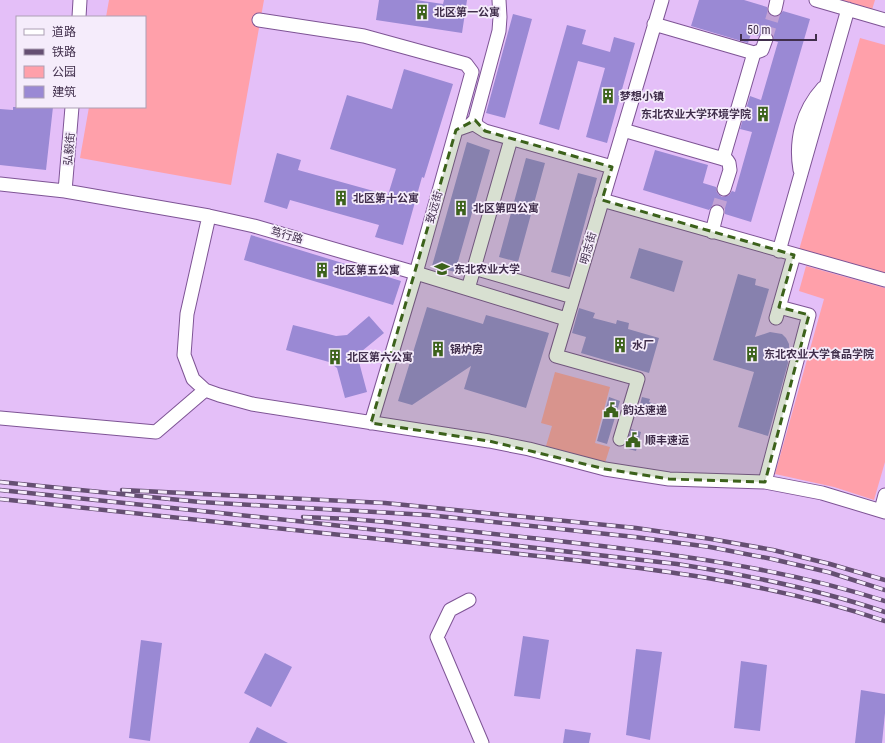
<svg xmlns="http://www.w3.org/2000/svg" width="885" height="743" font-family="'Roboto Condensed','Noto Sans SC',sans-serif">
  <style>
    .green { fill: #ffa0aa }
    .building { fill: #9a89d4 }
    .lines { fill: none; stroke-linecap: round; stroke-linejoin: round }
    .minor-tunnel { stroke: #c3a2d5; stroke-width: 13; stroke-dasharray: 13 6; stroke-linecap: butt }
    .minor-casing { stroke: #7e5495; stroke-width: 15 }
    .minor { stroke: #fff; stroke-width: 13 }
    .rail-casing { stroke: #654f72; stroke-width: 4.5 }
    .rail { stroke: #f5ecfb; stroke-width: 3; stroke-dasharray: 9; stroke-linecap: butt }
    .marked { fill: #3c621b; fill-opacity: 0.2; stroke: #3c621b; stroke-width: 3; stroke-dasharray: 8 5; stroke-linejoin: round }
    .labels { text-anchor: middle; stroke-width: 3.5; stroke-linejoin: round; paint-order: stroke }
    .poi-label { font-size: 11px; font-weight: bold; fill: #402e4b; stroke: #f5ecfb; text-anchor: start }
    .street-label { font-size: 11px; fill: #402e4b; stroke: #f5ecfb }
  </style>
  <rect width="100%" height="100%" fill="#e4bff8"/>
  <path class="green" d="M109,0H264L231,185L80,158L89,107H145V17H106Z
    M824,0H875L871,13Z
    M860,38L885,45V275L799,250Z
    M806,266L885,288V462L874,500L834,487L775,474L824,299L799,291Z
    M555,372L610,387L595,443L610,447L605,463L546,446L552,426L541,423Z"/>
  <path class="building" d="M379,0H416L443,4L444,0H467L462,33L376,20Z
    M699,0H744L767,7L768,12L773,17L778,16L783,11L810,19L751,222L725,214V209L719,204H714L709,210L643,190L655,150L708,165L703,183L716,187L718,194L722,197L729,195L732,191L735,192L752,132L740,129L750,96L761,100L778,42L774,41L772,34L768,31L761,33L758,36L751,34L748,43L691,26Z
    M513,14L532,19L505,118L486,113Z
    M567,25L586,30L582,44L610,52L614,37L635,43L607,143L586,137L605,68L578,61L559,130L539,124Z
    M404,69L453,84L424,178L422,177L403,245L375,237L379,225L290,200L287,209L264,202L277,153L301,160L298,170L388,195L396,169L330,149L347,95L392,109Z
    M13,107H53L46,170L0,165V109L13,110Z
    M467,142L490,150L455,272L432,266Z
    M526,158L545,163L518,262L499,257Z
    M578,173L597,178L570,277L551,272Z
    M251,235L401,281L393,305L244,260Z
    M639,248L683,261L674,292L630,278Z
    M738,274L756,279L755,285L769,289L755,337L770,332L782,334L786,338L789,344V351L787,358L788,363L768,436L738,427L754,372L713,360Z
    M427,307L483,324L486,315L549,333L526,408L464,389L471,366L412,405L398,401Z
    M579,308L595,313L593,318L616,324L617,320L629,323L628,329L659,338L649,373L581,353L586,337L572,333Z
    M369,316L384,333L362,351L359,362L367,392L345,398L337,368L329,362L286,350L293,325L336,336L347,335Z
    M609,397L620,401L607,444L597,441Z
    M642,397L650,399L649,402L658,405L655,416L638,412Z
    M631,429L641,432L636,451L625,448Z
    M523,636L549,640L540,699L514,696Z
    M141,640L162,643L150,741L129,738Z
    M636,649L662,652L650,740L626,735Z
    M265,653L292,667L271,707L244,693Z
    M741,661L767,665L760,731L734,728Z
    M861,690L885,694V713L882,743H855Z
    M257,727L288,743H249Z
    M565,729L591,733L589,743H563Z"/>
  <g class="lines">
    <path class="minor-tunnel" d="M766,39L775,9
      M717,212L724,189"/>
    <g class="minor-casing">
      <path id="minor" d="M816,0L885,20
        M775,9L777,0
        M79,17L80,0
        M259,20L364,36L466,64L472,72L456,130
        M654,24L754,53
        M475,120L477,126L485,131L612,167
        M623,130L727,160L729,163L730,170L724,189
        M723,159L754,53L762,50L766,39
        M800,170C795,141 802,111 823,88
        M0,184L65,191L209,216L254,226L416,273L566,319
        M65,191L72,107
        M602,200L885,280
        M209,216L187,314L184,355L193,379L205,390L219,395L252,404L489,441L529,449L605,469L669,479L765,482L822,493L885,512
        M712,232L717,212
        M779,251L848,9
        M474,268L573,297
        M468,289L511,139
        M776,318L794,255
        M0,418L156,432L205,390
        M371,423L416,273L456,130L470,125L475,120L499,31L500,17L499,0
        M620,439L638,379L556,356L662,0
        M765,482L809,315L779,307
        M881,510L885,495
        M469,600L450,610L437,637L482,743"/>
    </g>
    <use href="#minor" class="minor"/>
    <g class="rail-casing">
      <path id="rail" d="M0,482L200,502L428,515L635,537L710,547L772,559L828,572L885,590
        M0,490L306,522L677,564C747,575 818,589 885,612
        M122,490L385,503L636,528L711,539L773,550L830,564L885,580
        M0,499C161,516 322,533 483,550C619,565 755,577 885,621
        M303,517L350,519L386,522C447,529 507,535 567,542C674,554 782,568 885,601"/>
    </g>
    <use href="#rail" class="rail"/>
  </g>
  <path class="marked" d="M475,120L485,131L612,167L602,200L794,255L779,307L809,315L765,482L669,479L605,469L489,441L371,423L456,130Z"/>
  <defs>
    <g id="building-bare" transform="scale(1.2)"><path d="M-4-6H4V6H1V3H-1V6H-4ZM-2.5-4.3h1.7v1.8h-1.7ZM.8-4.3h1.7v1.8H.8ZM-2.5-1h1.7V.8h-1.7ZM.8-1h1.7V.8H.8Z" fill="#3c621b" stroke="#f5ecfb" stroke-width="2.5" paint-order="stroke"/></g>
    <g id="university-bare" transform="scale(1.2)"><path d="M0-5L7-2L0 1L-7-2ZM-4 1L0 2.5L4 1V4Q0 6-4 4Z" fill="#3c621b" stroke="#f5ecfb" stroke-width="2.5" paint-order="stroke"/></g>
    <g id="civic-bare" transform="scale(1.2)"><path d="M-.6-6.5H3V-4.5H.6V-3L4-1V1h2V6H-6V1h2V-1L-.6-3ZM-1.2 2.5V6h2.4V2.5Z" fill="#3c621b" stroke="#f5ecfb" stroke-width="2.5" paint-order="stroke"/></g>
  </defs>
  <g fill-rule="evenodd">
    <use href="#building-bare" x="422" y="12"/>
    <use href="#building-bare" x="608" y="96"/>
    <use href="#building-bare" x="763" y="114"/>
    <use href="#building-bare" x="341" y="198"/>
    <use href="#building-bare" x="461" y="208"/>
    <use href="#university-bare" x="442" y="269"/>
    <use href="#building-bare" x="322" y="270"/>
    <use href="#building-bare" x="620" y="345"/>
    <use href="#building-bare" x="438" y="349"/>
    <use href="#building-bare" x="752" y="354"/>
    <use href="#building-bare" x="335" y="357"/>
    <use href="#civic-bare" x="611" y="410"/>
    <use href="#civic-bare" x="633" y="440"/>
  </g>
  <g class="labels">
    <g class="poi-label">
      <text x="434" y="16">北区第一公寓</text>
      <text x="620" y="100">梦想小镇</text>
      <text x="751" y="118" text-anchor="end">东北农业大学环境学院</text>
      <text x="353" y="202">北区第十公寓</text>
      <text x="473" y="212">北区第四公寓</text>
      <text x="454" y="273">东北农业大学</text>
      <text x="334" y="274">北区第五公寓</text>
      <text x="632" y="349">水厂</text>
      <text x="450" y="353">锅炉房</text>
      <text x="764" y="358">东北农业大学食品学院</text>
      <text x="347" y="361">北区第六公寓</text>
      <text x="623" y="414">韵达速递</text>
      <text x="645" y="444">顺丰速运</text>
    </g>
    <g class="street-label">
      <text transform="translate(69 149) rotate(-85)" y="4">弘毅街</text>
      <text transform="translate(434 207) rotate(-74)" y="4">致远街</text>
      <text transform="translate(287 235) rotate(16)" y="4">笃行路</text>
      <text transform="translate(588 248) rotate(-74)" y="4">明志街</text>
    </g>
  </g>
  <rect x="16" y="16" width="130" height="92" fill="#f5ecfb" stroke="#ada0b5"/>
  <rect x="24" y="29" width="20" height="6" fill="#ffffff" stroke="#ada0b5"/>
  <text x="52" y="36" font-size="12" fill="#402e4b">道路</text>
  <rect x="24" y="49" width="20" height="6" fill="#654f72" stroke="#ada0b5"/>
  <text x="52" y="56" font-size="12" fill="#402e4b">铁路</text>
  <rect x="24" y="66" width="20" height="12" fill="#ffa0aa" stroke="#ada0b5"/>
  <text x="52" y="76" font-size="12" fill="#402e4b">公园</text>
  <rect x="24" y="86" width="20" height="12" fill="#9a89d4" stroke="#ada0b5"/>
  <text x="52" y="96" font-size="12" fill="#402e4b">建筑</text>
  <path d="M741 34v6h75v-6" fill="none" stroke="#402e4b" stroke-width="2"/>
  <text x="747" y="34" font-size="12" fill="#402e4b" stroke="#f5ecfb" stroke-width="3" paint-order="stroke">50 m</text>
</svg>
